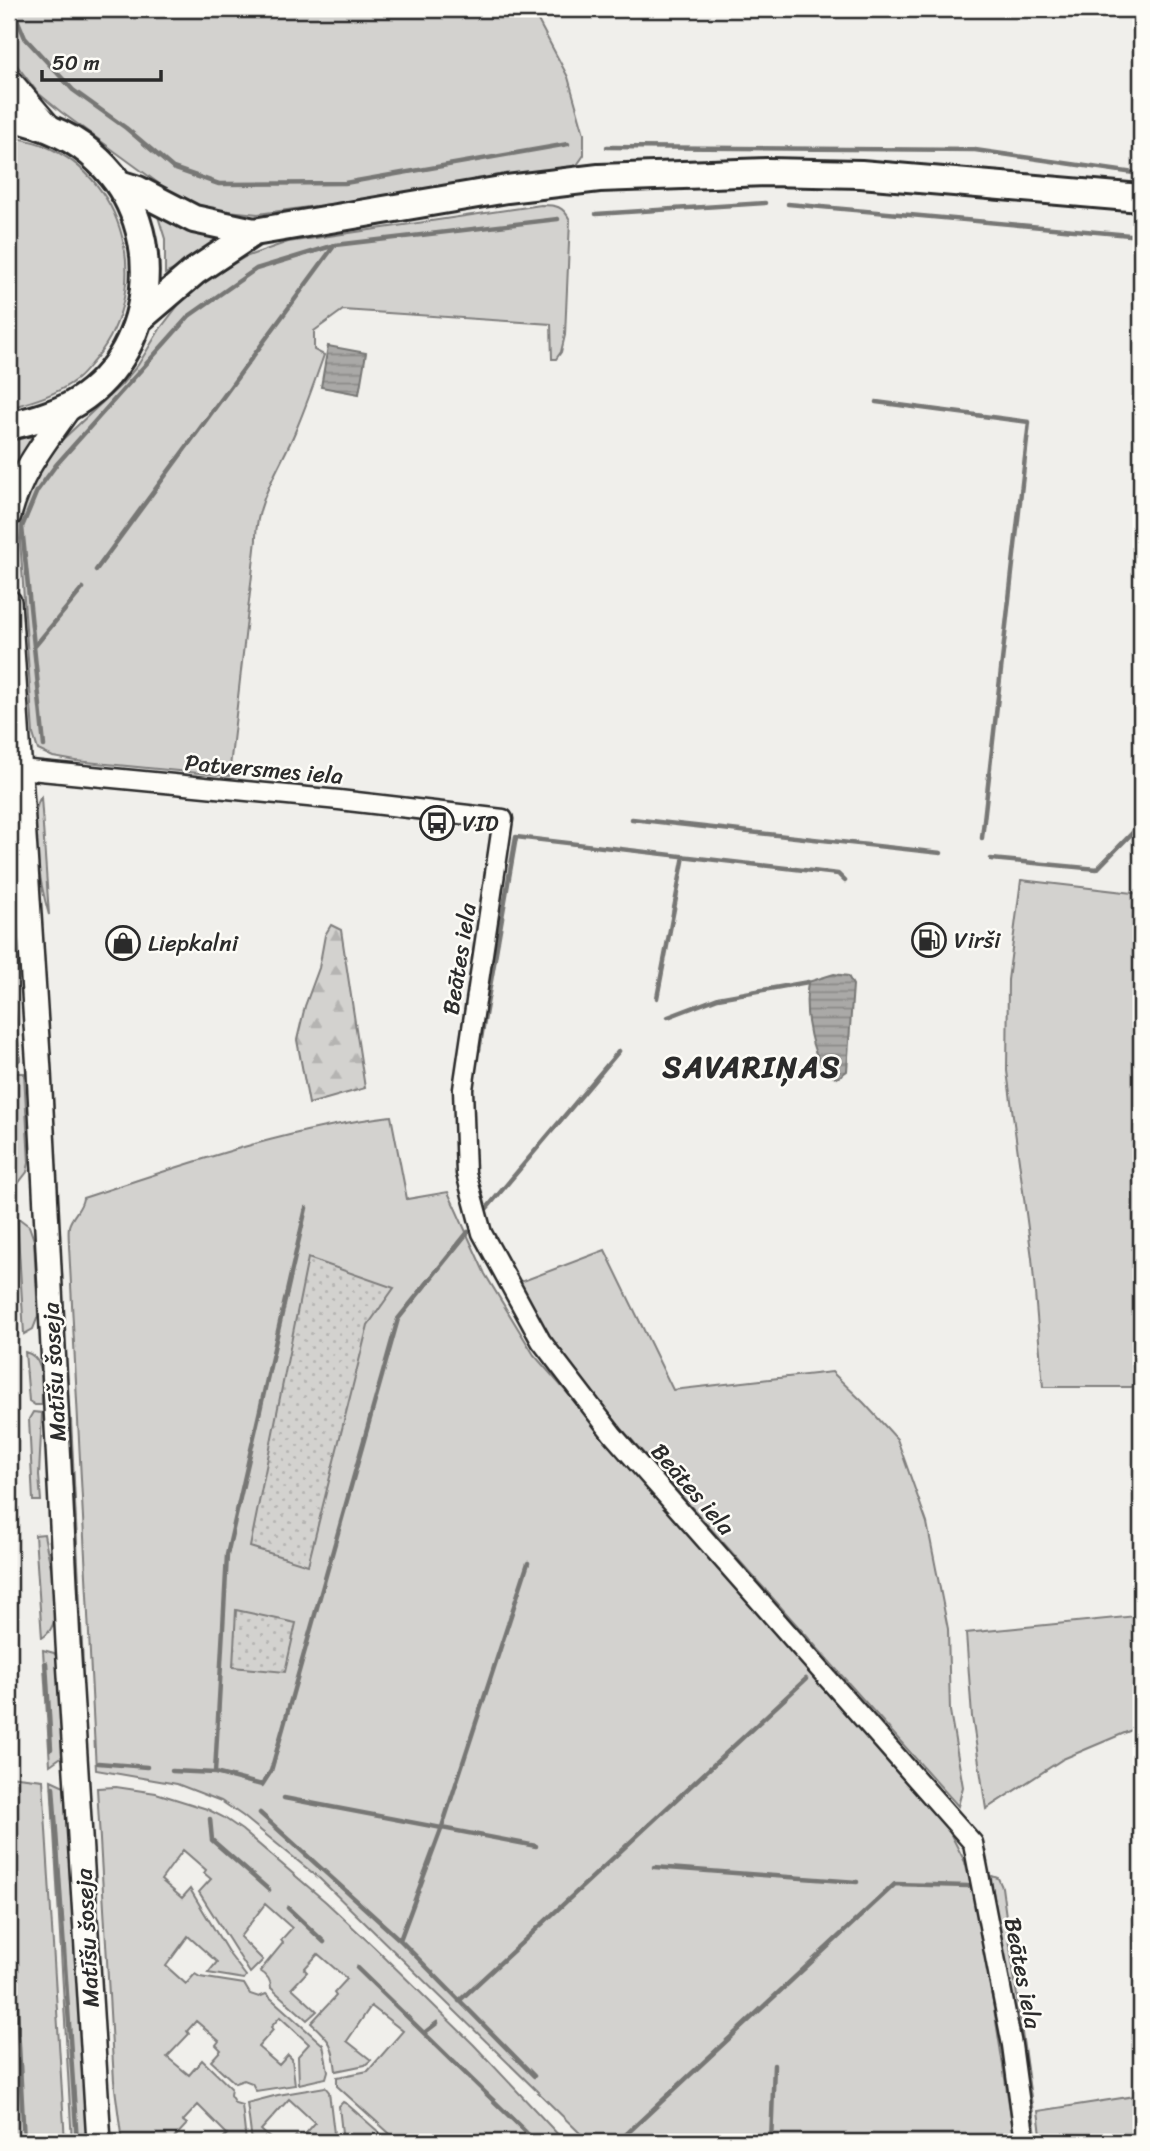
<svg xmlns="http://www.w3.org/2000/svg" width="1150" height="2151" font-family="Sriracha,sans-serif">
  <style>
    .green { fill: #d3d2cf; stroke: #7f7e7d; stroke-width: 2 }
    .forest { fill: url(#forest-firs); stroke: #7f7e7d; stroke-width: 2 }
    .garden { fill: url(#garden-dots); stroke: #7f7e7d; stroke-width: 2 }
    .water { fill: url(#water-rules); stroke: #777775; stroke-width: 2 }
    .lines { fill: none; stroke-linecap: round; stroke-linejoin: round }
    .stream { stroke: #777775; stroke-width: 4.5 }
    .minor-casing { stroke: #2b2b2b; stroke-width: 23 }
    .major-casing { stroke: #2b2b2b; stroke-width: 28 }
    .highway-casing { stroke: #2b2b2b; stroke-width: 32 }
    .minor { stroke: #fdfcf7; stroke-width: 18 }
    .major { stroke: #fdfcf7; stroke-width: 23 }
    .highway { stroke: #fdfcf7; stroke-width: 26 }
    .labels { text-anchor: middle; stroke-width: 5; stroke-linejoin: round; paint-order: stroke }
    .street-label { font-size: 23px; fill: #2b2b2b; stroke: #fdfcf7 }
    .poi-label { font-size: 23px; fill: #2b2b2b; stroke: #fdfcf7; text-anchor: start }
    .district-label { font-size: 30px; font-weight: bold; letter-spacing: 2px; fill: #2b2b2b; stroke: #fdfcf7 }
  </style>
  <defs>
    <pattern id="forest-firs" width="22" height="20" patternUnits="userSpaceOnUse" patternTransform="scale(1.75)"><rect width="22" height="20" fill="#d3d2cf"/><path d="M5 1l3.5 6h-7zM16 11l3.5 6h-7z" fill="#b5b4b2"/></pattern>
    <pattern id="garden-dots" width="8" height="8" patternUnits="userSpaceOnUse" patternTransform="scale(1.75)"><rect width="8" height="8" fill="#d3d2cf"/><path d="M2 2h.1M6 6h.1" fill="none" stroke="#b5b4b2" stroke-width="1.8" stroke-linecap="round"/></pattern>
    <pattern id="water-rules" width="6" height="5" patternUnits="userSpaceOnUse" patternTransform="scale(1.75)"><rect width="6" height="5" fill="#aaa9a7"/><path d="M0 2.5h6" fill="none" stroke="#8b8a88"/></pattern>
  </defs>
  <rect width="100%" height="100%" fill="#f0efeb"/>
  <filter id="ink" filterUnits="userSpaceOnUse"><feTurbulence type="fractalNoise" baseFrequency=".0143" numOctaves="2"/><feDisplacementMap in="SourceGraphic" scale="14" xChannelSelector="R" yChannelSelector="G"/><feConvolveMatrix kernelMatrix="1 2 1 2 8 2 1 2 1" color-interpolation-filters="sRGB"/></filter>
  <g filter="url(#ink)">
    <path class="green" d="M9,9H532L568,77L584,134V155L575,168L561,172L258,214L207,209L169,191L61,112L38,93L9,55Z
      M9,136C20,139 34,141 45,146C131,182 153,296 91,364C87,369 82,375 77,379C56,395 34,401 9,408Z
      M541,205C556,205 563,206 570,220L565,335L561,352L556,359H552L551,324L343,310L314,331V350L324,355C315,380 306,407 295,432C281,466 255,502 256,540L229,776L76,761L53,757L38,750L33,734L20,539L22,510L35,477L62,440L121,385L138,365L160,329L190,290L245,257L288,242Z
      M156,210L224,238L182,266L165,274V239Z
      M32,436L9,486V439Z
      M41,797L49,915C42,891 26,817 41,797Z
      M1021,880L1141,894V1387H1043L1032,1258L1007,1071L1008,980Z
      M9,975L13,989L20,1060L9,1069Z
      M17,1073H24L29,1163L27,1172L17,1185L12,1079Z
      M391,1116L407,1199L448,1192L485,1274L534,1355L946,1825L965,1862L981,1926L1015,2142H589L320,1879L243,1816L221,1801L177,1784L96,1770L69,1246C69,1240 68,1232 69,1226C72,1215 82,1209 83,1198C184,1165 285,1129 391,1116Z
      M17,1217L29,1226L34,1240L38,1316L33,1329L24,1334Z
      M9,1226L17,1335L9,1334Z
      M605,1250L673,1390L832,1372L864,1403L897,1439L927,1523L948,1629L950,1711L963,1787L958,1806L622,1429L547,1338L515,1284Z
      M25,1352C47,1357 41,1387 42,1405H35L29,1401Z
      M33,1412L42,1413L39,1475L41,1501H33L29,1419Z
      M71,1419L83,1665L80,1662L69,1424Z
      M44,1534C48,1561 70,1621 42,1638L35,1535Z
      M1136,1616L1141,1635V1726L1063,1759L986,1809L972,1717L966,1633Z
      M43,1650L54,1653L59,1659L64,1755L50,1765Z
      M9,1776L43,1780L65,2142H9Z
      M51,1780L62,1785L67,1792L88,2142H72Z
      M116,1787L156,1793L207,1809L223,1817L242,1830L326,1902L375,1948L474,2045L565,2142H399L337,2086V2077L368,2071L403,2031L371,2006L347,2041L371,2060L365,2065L336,2071C333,2045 331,2041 311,2023L336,1996L334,1993L347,1979L318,1954L304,1969L307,1972L292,1988L317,2011L307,2020L271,1988C271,1980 267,1975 260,1971L283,1943L281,1940L292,1928L265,1904L240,1937L263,1960L250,1973L199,1892L211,1879L204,1873L206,1870L183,1850L161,1880L182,1898L190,1889L230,1955L246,1976L244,1979L208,1973L217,1962L188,1936L166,1966L186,1984L195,1974L200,1977L244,1984L250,1994L259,1997L266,1994L323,2045L328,2071L326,2078L299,2084L298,2056L309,2044L280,2017L271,2027L273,2030L258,2047L279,2065L288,2055L292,2059L295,2085L256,2091L252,2083L244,2080L235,2083L211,2061L221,2050L216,2045L219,2041L196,2021L187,2031L189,2034L167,2057L189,2075L202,2060L231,2088L230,2095L235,2103L242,2105L246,2142H220L227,2134L198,2105L183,2121L187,2124L172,2140L175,2142H122L114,2081L97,1788Z
      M992,1876L998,1878L1002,1887L1037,2142H1031L991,1878Z
      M325,2087L329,2092L335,2142H291L296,2136L301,2139L315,2123L289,2099L261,2130L274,2142H252L247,2103L278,2095Z
      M1135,2096L1140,2142H1042L1038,2111Z
      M343,2102L347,2104L390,2142H343L339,2106Z"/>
    <path class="forest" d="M331,925L341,930L365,1088L309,1104L297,1040L305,1006L319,968L325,935Z"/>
    <path class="garden" d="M308,1258L394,1288L368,1325L308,1565L250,1547Z
      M236,1610L296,1623L285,1672L233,1667Z"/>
    <path class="water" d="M328,346L366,353L359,394L321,387Z
      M834,974L848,976L853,985L847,1071L837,1078C809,1066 804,1009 808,982Z"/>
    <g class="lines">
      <path class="stream" d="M13,9L25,38L73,90L126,128L173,168L219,184L345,183L568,144
        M607,147L975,150L1141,174
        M788,204L1141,236
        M596,214L765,203
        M876,402L1029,422L982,838
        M96,570L334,246
        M35,646L83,588
        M44,746L22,527L37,491L56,465L189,316L256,269L335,245L558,219
        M632,819L941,853
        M991,859L1097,869L1141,824
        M657,998L684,856
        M668,1017L718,998L808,982
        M479,1050L516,837L838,874L845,881
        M487,1208L619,1051
        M46,1663L51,1749
        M98,1763L147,1767
        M172,1771L215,1773L262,1785L271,1771L398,1319L468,1232
        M215,1773L227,1555L306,1208
        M53,1787L77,2142
        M284,1798L536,1846
        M260,1813L400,1940L534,2076
        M210,1819L212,1840L269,1890
        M9,1851L24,2142
        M654,1867L857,1882
        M288,1908L324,1942
        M400,1940L442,1827L528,1563
        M357,1968L536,2142
        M459,2001L806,1679
        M424,2033L437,2023
        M618,2142L895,1884L968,1886
        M771,2142L774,2065"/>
      <g class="minor-casing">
        <path id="minor" d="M20,769L339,800L503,819L463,1089L466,1173L482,1233L541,1341L613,1435L973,1843L1012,2045L1025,2142"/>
      </g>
      <g class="major-casing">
        <path id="major" d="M9,80L51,129
          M9,515C22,468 44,444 71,405
          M9,602L39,1071L68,1643L99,2142"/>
      </g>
      <g class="highway-casing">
        <path id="highway" d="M9,117C43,124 74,136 99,161C170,228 157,358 70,406C50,416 30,421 9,426
          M119,184L138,190L194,219L254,232L507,189L599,178L767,172L861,174L1141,198
          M139,319L194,272L254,232"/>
      </g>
      <use href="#minor" class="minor"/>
      <use href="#major" class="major"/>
      <use href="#highway" class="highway"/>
    </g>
  </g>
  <defs>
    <g id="bus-ring" transform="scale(1.75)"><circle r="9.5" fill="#fdfcf7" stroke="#2b2b2b" stroke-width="1.5"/><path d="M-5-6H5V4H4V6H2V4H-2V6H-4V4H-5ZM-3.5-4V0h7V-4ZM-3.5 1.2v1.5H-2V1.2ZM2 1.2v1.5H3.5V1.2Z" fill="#2b2b2b"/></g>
    <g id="fuel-ring" transform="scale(1.75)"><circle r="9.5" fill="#fdfcf7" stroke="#2b2b2b" stroke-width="1.5"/><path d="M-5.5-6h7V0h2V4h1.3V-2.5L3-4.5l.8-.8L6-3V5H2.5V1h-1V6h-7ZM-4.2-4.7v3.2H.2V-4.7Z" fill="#2b2b2b"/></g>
    <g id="shop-ring" transform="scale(1.75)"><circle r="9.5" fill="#fdfcf7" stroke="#2b2b2b" stroke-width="1.5"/><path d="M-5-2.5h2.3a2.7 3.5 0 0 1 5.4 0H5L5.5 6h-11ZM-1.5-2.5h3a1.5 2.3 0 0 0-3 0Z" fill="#2b2b2b"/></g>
  </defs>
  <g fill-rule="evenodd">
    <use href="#bus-ring" x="437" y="823"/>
    <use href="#fuel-ring" x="929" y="940"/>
    <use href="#shop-ring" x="123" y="943"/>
  </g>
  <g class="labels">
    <g class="street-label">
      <text transform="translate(264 769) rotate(5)" y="8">Patversmes iela</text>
      <text transform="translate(459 959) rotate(-81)" y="8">Beātes iela</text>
      <text transform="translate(54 1372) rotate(-93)" y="8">Matīšu šoseja</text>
      <text transform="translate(693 1489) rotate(49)" y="8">Beātes iela</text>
      <text transform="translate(87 1938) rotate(-93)" y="8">Matīšu šoseja</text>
      <text transform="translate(1023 1973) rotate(79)" y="8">Beātes iela</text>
    </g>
    <g class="poi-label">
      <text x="462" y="831">VID</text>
      <text x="954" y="948">Virši</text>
      <text x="148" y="951">Liepkalni</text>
    </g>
    <g class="district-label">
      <text x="752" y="1077">SAVARIŅAS</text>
    </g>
  </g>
  <rect width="1150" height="2151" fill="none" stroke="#fdfcf7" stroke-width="35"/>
  <rect x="18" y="18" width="1115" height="2116" fill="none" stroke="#2b2b2b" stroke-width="2.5" filter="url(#ink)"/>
  <path d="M42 70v10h119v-10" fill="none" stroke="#2b2b2b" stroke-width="3.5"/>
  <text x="52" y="70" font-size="21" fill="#2b2b2b" stroke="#fdfcf7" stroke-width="5" paint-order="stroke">50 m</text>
</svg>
